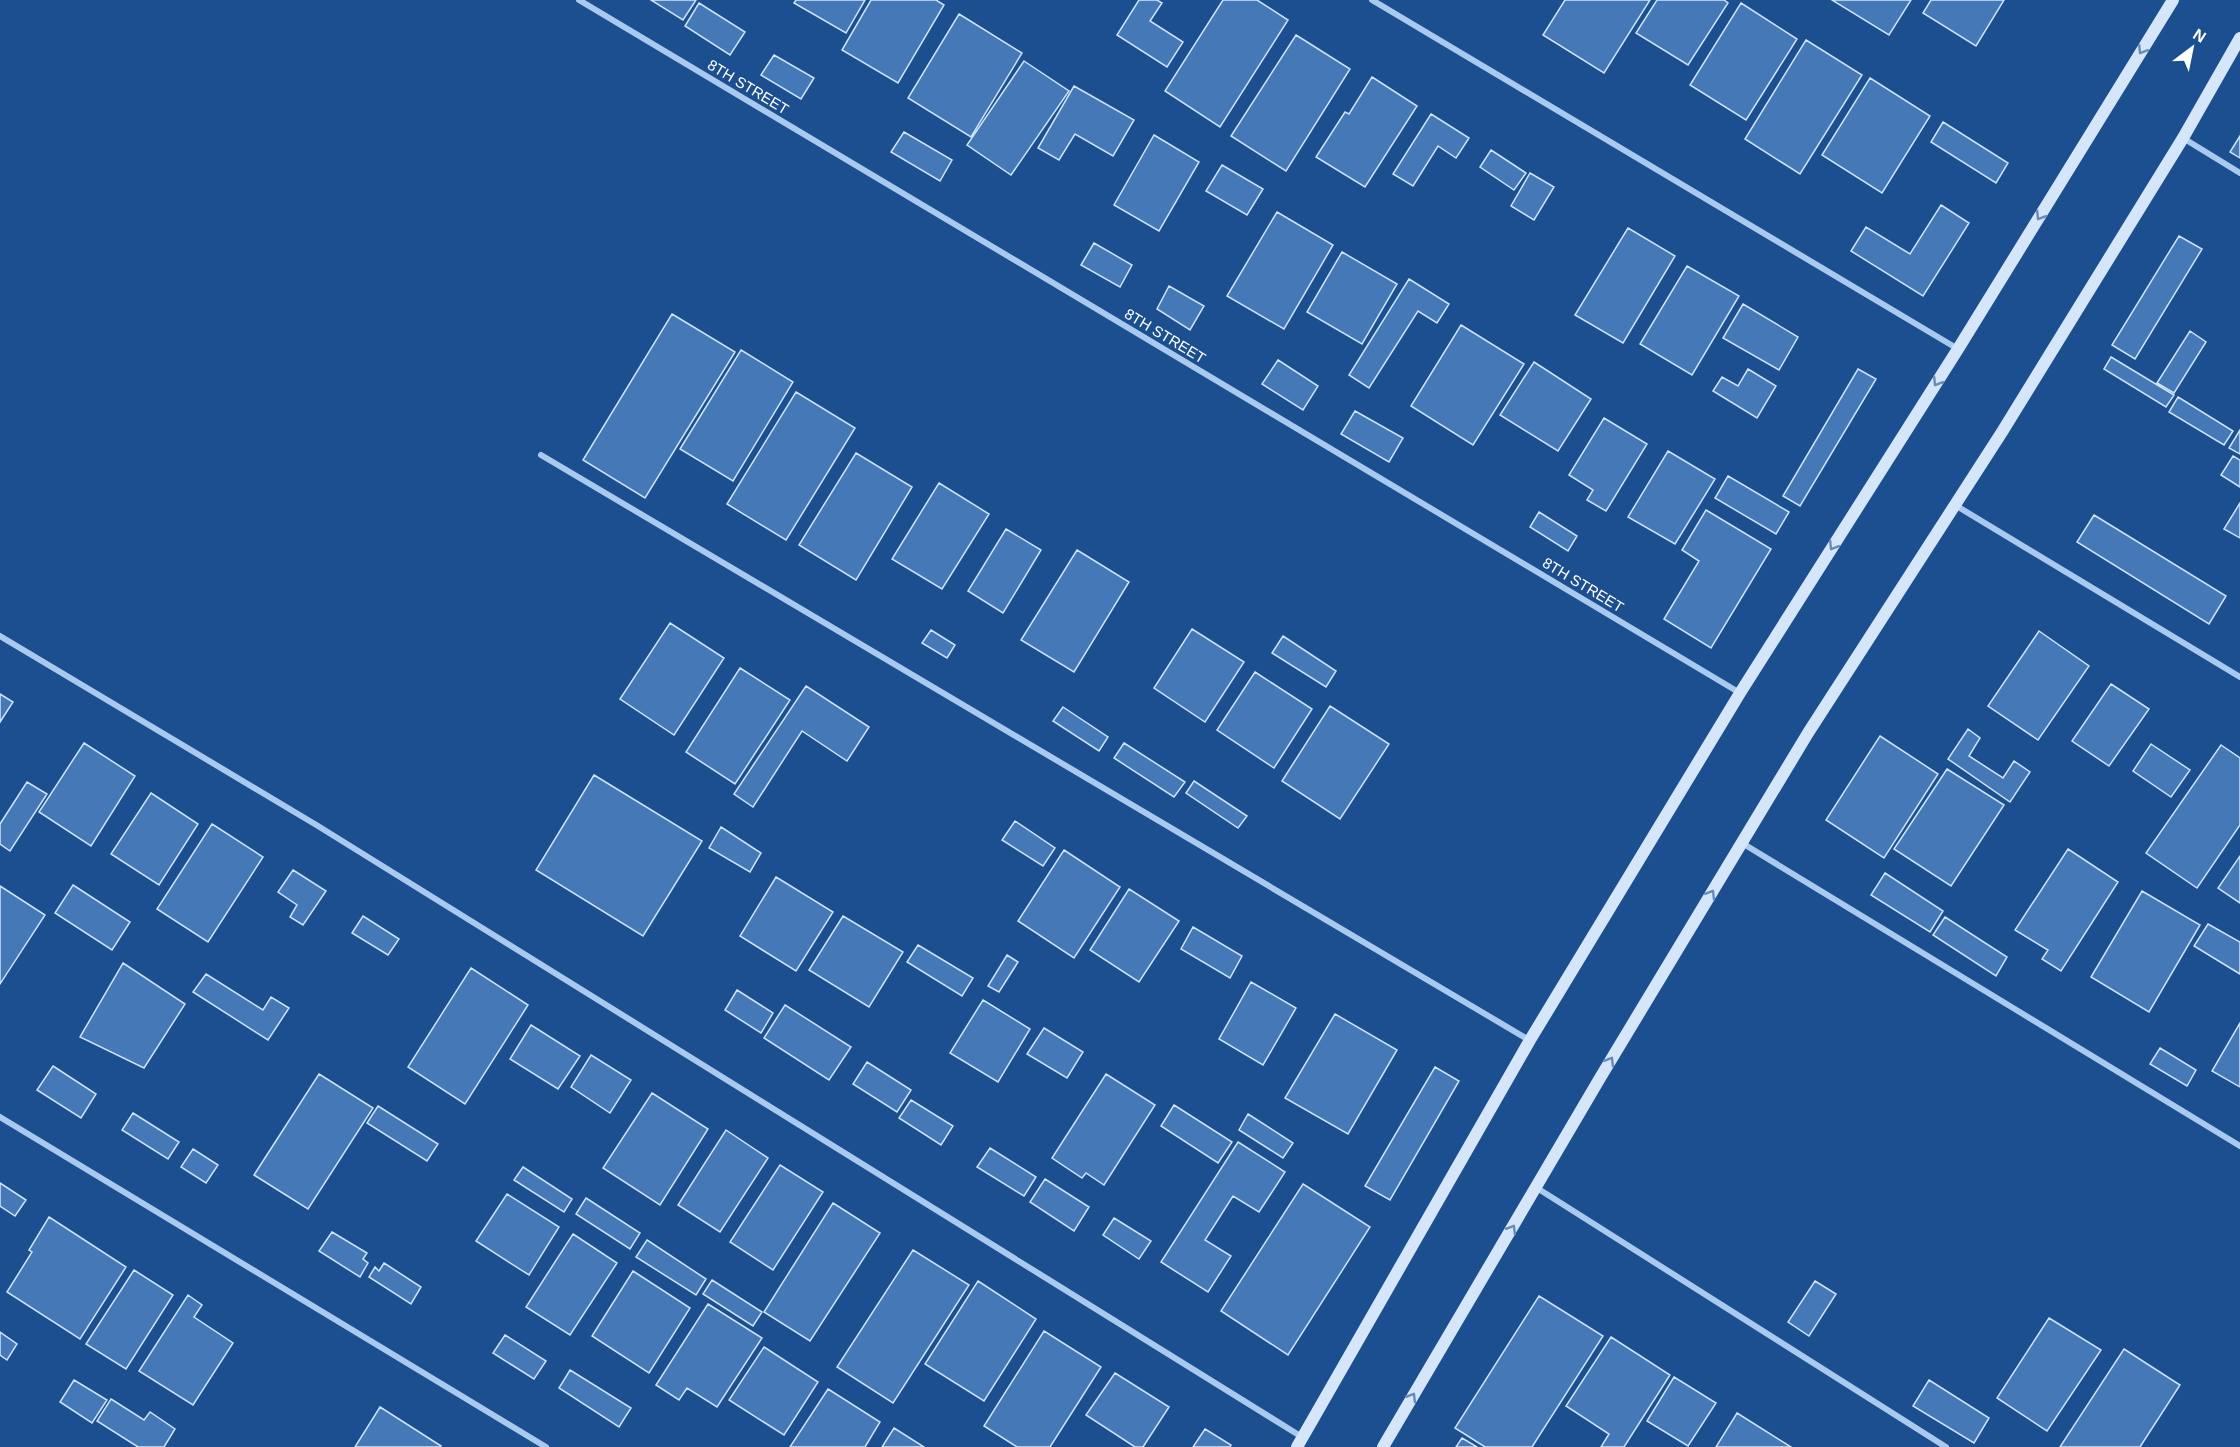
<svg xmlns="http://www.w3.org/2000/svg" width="2240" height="1447" font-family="Arial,sans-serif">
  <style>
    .building { fill: #4478b7; stroke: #cfe3fa; stroke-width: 1.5 }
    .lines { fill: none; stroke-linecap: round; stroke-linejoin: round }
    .street { stroke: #a9c9ee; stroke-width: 6 }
    .secondary { stroke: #d6e6fa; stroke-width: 12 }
    .oneway { stroke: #668bba }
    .labels { text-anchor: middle; stroke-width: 4.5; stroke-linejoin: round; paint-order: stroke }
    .street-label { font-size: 15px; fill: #fff; stroke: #1b4f8f }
  </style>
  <rect width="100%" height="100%" fill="#1b4f8f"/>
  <path class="building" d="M651,0H696L683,20Z
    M796,0H865L846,33L794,3Z
    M871,0H936L944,5L898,83L842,50Z
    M1139,0H1157L1162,3L1150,21L1183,42L1167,67L1117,35Z
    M1223,0H1257L1288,20L1220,127L1165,91Z
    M1565,0H1650L1604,73L1543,35Z
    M1657,0H1724L1728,3L1688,65L1636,33Z
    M1832,0H1911L1889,35Z
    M1931,0H2004L1976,46L1923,13Z
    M699,3L745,32L730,55L685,26Z
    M1741,3L1797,39L1746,120L1690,85Z
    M959,14L1022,53L971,137L908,98Z
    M1296,35L1350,69L1286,171L1231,136Z
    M1806,40L1862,75L1800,174L1745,139Z
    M774,55L814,78L801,99L761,75Z
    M1024,61L1069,91L1011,175L967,145Z
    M1372,77L1417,106L1365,187L1316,157L1345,112L1349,114Z
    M1870,78L1930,116L1882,193L1822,155Z
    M1074,86L1134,120L1113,156L1075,134L1059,160L1038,148Z
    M1431,114L1469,138L1456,158L1438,146L1413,186L1393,174Z
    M1943,122L2008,163L1996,183L1931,142Z
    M904,132L952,160L940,181L891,152Z
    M1154,135L1199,162L1159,231L1114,205Z
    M2240,136V158L2230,152Z
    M1491,150L1526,173L1514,190L1480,167Z
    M1222,165L1263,189L1247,215L1206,191Z
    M1530,173L1554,187L1534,220L1511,206Z
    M1941,205L1969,223L1923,296L1851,251L1866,227L1910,254Z
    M1277,212L1333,245L1284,329L1227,296Z
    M1628,228L1675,256L1623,343L1575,315Z
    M2179,236L2202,249L2135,359L2112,345Z
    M1094,243L1132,265L1120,287L1081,265Z
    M1342,252L1397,284L1362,344L1307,312Z
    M1687,266L1739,296L1692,375L1640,344Z
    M1409,279L1449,304L1437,323L1418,311L1369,388L1349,375Z
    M1169,286L1204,306L1190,330L1157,309Z
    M1743,304L1798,337L1779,370L1723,338Z
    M672,314L735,352L645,498L583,460Z
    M1461,325L1524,364L1473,445L1411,406Z
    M2190,331L2206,342L2174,393L2157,383Z
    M741,350L793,382L733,481L680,449Z
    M2111,357L2174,395L2166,407L2104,369Z
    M1278,360L1318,386L1303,410L1262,384Z
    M1534,362L1591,399L1558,451L1500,415Z
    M1748,369L1776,386L1757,418L1713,391L1722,377L1738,386Z
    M1858,369L1876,379L1800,506L1783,496Z
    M796,392L855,428L786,540L727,504Z
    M2178,397L2233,431L2224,445L2169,412Z
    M1355,411L1403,438L1389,462L1341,434Z
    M1604,418L1647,444L1606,511L1587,500L1593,490L1569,475Z
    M2240,430V454L2229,448Z
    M1668,451L1715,479L1675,544L1628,517Z
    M856,453L912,487L856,580L799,545Z
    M2233,456L2240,460V487L2221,475Z
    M1728,476L1789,512L1776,534L1715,498Z
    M939,483L989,514L942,589L892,559Z
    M2240,503V538L2224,529Z
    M1706,510L1771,549L1711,648L1664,619L1699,561L1682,550Z
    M1539,512L1577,536L1568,551L1530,527Z
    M2094,515L2226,596L2209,624L2077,542Z
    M1006,529L1041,550L1003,613L968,591Z
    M1077,550L1129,582L1074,672L1021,640Z
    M670,623L724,658L674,735L620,699Z
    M1192,629L1244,662L1205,722L1154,688Z
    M931,630L955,645L947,658L922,643Z
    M2039,631L2089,666L2038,740L1988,706Z
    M1283,636L1336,671L1326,687L1272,653Z
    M740,668L790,700L735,784L686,752Z
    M1255,672L1312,709L1274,768L1217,730Z
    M2111,684L2149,709L2109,766L2072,741Z
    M806,686L869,727L847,761L802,731L753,807L734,794Z
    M0,694L13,702L0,722Z
    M1330,706L1389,744L1340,819L1282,781Z
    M1063,707L1108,737L1099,751L1053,721Z
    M1968,729L1980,738L1969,756L2003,778L2014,761L2030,772L2010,802L1948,759Z
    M1880,736L1938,774L1884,858L1826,820Z
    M84,743L135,776L91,846L39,812Z
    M1124,743L1185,782L1174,797L1114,758Z
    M2151,744L2190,770L2171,797L2133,771Z
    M2221,745L2240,758V825L2197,888L2146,853Z
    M1947,769L2004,805L1951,886L1894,849Z
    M594,775L702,841L643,936L536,870Z
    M1194,781L1247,816L1238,828L1186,793Z
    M27,782L47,794L10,851L0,844V824Z
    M151,793L198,824L159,885L111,854Z
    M1015,821L1055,848L1043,866L1002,840Z
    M212,824L263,857L208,942L157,909Z
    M721,827L761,853L750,872L709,848Z
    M2068,849L2118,882L2061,971L2042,959L2048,950L2015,930Z
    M1064,850L1120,887L1074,958L1018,921Z
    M2240,856V903L2218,888Z
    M293,870L326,891L303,925L290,917L297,905L278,892Z
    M1885,873L1943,911L1930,932L1871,895Z
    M776,877L833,912L796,971L740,936Z
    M73,885L130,922L112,950L55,913Z
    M0,886L45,915L0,984Z
    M1129,889L1179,921L1139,982L1090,950Z
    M2142,891L2200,925L2149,1012L2091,977Z
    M363,916L399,939L388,955L352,933Z
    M843,916L903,952L869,1007L809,970Z
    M1945,917L2007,957L1996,976L1933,935Z
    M2208,924L2240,942V974L2194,946Z
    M1193,927L1242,956L1230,978L1181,949Z
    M918,945L973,978L962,996L907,962Z
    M1007,955L1018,962L999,992L988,986Z
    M123,963L185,1004L144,1068L80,1037Z
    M471,968L528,1005L465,1104L408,1067Z
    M206,974L263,1010L271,997L289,1008L268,1040L193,992Z
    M1251,982L1296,1008L1263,1065L1219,1039Z
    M737,990L773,1013L761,1033L725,1010Z
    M983,1000L1030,1029L998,1082L950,1053Z
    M785,1005L851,1047L829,1080L764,1038Z
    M1335,1014L1397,1050L1348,1134L1285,1098Z
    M2240,1023V1087L2212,1071Z
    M531,1025L580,1056L558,1089L510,1059Z
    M1044,1028L1083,1052L1067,1078L1027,1054Z
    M2160,1048L2196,1070L2187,1086L2150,1064Z
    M591,1055L631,1080L610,1113L571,1087Z
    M867,1062L911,1090L897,1112L853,1084Z
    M53,1066L96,1094L81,1118L37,1090Z
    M1435,1067L1459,1081L1390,1200L1365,1186Z
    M319,1074L373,1108L308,1209L254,1175Z
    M1106,1074L1155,1105L1104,1185L1086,1173L1082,1178L1052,1158Z
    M652,1093L708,1129L660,1205L603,1168Z
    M911,1100L953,1126L941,1145L899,1118Z
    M1174,1105L1232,1142L1218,1163L1161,1126Z
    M378,1106L438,1144L427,1161L367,1123Z
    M133,1113L179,1142L168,1159L122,1130Z
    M1248,1114L1293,1143L1283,1158L1239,1130Z
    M726,1130L768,1158L720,1232L678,1205Z
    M1238,1142L1285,1172L1259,1212L1233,1196L1205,1240L1231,1256L1208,1292L1161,1262Z
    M990,1148L1036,1177L1024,1196L977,1167Z
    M193,1149L218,1165L206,1183L181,1167Z
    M780,1165L823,1192L773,1270L730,1242Z
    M523,1167L572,1199L564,1212L514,1180Z
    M1045,1179L1089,1207L1074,1231L1030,1202Z
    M0,1183L26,1200L15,1216L0,1206Z
    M1303,1184L1370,1227L1288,1355L1221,1311Z
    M507,1194L559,1227L529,1275L476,1241Z
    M586,1198L640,1233L630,1249L576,1214Z
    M833,1203L880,1233L810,1341L764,1312Z
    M49,1217L126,1267L80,1339L7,1292L32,1252L29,1250Z
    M1114,1218L1151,1241L1139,1259L1103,1235Z
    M332,1232L367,1253L363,1259L368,1263L360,1277L319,1251Z
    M573,1234L617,1263L570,1335L526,1307Z
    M647,1240L706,1279L696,1295L636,1257Z
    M913,1250L969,1285L893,1403L837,1367Z
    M384,1263L421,1287L411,1304L369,1277L375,1267L379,1271Z
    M134,1270L173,1295L126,1369L86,1344Z
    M633,1271L690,1308L649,1373L592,1336Z
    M712,1280L762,1312L753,1326L703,1294Z
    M978,1281L1036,1319L984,1401L925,1364Z
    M1815,1281L1836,1294L1809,1336L1788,1322Z
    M188,1295L202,1305L194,1317L233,1343L193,1405L139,1371Z
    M1539,1296L1603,1336L1532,1447H1485L1455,1428Z
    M708,1304L762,1338L717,1407L687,1388L679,1400L656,1385Z
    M2049,1318L2101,1350L2047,1431L1997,1398Z
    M1044,1331L1101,1367L1050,1447H1017L984,1426Z
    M0,1332L17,1344L7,1360L0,1355Z
    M505,1335L546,1361L534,1379L493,1353Z
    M1611,1337L1670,1375L1624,1447H1601L1609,1434L1566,1406Z
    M764,1347L818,1382L784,1435L729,1400Z
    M2124,1349L2180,1385L2140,1447H2060Z
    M570,1370L631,1408L619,1427L559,1388Z
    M1115,1373L1169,1407L1143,1447H1135L1086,1415Z
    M1674,1377L1716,1403L1688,1446L1647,1421Z
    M74,1380L107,1400L92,1423L60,1402Z
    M1929,1380L1989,1418L1974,1443L1913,1406Z
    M828,1389L880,1422L865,1447H790Z
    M111,1399L144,1420L150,1412L175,1429L164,1447H138L97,1421Z
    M380,1407L441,1446L440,1447H355Z
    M1737,1413L1791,1447H1716Z
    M894,1428L924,1447H882Z
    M1205,1429L1231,1445L1230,1447H1193Z
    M1462,1438L1477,1447H1456Z"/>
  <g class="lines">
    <path class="street" d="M579,0L1740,693
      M1372,0L1958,349
      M2183,138L2240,173
      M541,455L1529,1040
      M1955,505L2240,677
      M0,636L318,826L1302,1437
      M1742,843L2240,1146
      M0,1117L546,1447
      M1537,1188L1946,1447"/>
    <path class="secondary" d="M1297,1447L1530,1040L1740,693L1958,349L2173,0
      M1383,1447L1600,1078L1808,733L2002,432L2183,138L2240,38"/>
  </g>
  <defs><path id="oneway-chevron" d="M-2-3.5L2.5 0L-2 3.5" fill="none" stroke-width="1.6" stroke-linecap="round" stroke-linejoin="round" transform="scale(1.5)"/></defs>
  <g class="oneway">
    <use href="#oneway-chevron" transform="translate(2142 50) rotate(122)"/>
    <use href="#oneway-chevron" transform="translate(2040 216) rotate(122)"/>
    <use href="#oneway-chevron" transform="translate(1937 382) rotate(122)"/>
    <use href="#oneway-chevron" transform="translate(1833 546) rotate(122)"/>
    <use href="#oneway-chevron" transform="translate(1711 894) rotate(-59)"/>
    <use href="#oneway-chevron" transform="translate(1610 1061) rotate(-59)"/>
    <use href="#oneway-chevron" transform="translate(1512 1229) rotate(-59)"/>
    <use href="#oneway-chevron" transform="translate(1412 1397) rotate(-59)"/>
  </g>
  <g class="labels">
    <g class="street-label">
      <text transform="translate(748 87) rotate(31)" y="5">8TH STREET</text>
      <text transform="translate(1165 336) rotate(31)" y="5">8TH STREET</text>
      <text transform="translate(1583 585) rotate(31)" y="5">8TH STREET</text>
    </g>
  </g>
  <g transform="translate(2192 48) rotate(32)" stroke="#1b4f8f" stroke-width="4.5" paint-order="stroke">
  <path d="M0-4.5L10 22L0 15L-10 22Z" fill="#ffffff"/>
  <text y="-9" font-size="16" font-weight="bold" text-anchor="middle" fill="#ffffff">N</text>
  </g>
</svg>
